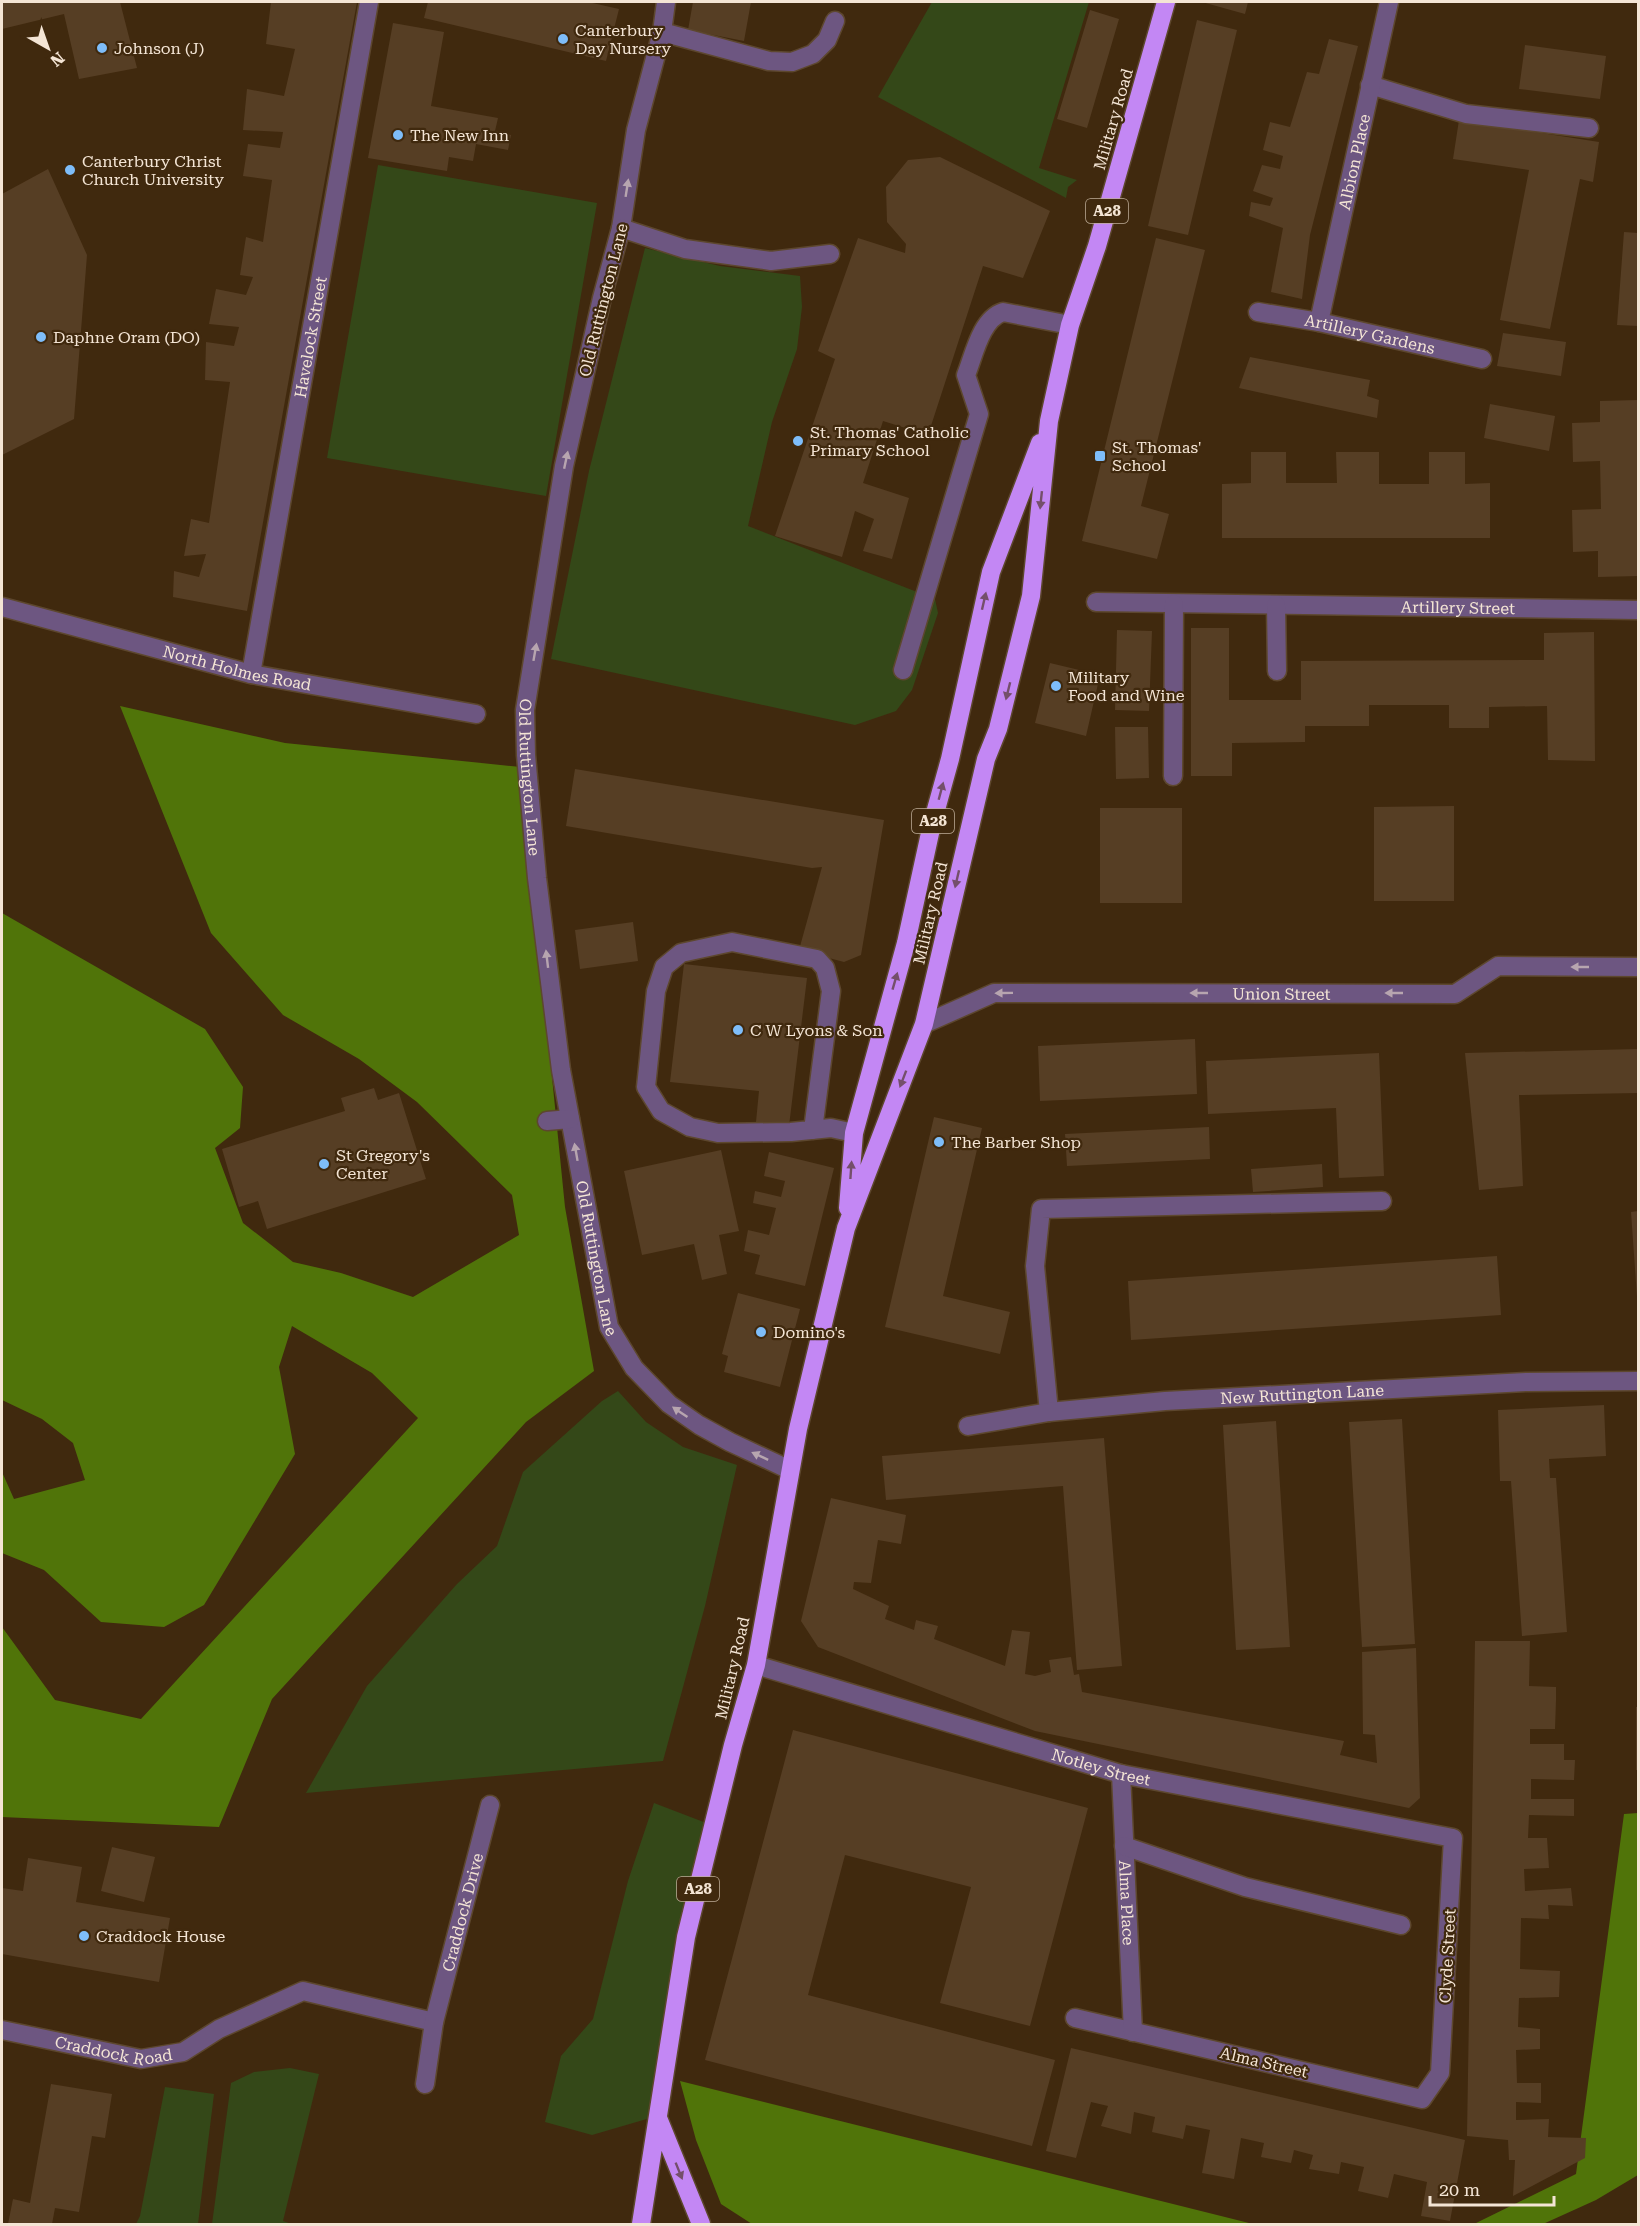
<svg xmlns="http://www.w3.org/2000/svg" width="1640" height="2226" font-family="'Roboto Serif',serif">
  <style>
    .green { fill: #344818 }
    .forest { fill: #507409 }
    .building { fill: #563e24 }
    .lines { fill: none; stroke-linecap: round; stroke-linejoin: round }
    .minor-casing { stroke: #5d472e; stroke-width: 21 }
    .highway-casing { stroke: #5d472e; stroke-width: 21 }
    .minor { stroke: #6d5681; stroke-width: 18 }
    .highway { stroke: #c387f4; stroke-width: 18 }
    .oneway { fill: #b7a5af }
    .oneway2 { fill: #744f6a }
    .poi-dot { fill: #7ebdf9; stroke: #40290e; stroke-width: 2 }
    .labels { text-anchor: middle; stroke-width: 4.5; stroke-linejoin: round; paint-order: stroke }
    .shield { fill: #40290e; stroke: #bead99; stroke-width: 1.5 }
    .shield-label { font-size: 15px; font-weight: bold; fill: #f4e5d5 }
    .poi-label { font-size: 16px; fill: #f4e5d5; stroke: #40290e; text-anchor: start }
    .street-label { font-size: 16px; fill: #f4e5d5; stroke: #40290e }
  </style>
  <rect width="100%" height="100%" fill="#40290e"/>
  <path class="green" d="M932,2H1089L1039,168L1077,180L1068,187L1066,198L878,97Z
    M378,165L597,203L546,496L327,458Z
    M645,248L720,266L800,276L802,307L797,349L772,422L748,526L935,599L938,613L912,690L896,711L855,725L551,659L589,471Z
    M618,1391L646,1422L683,1447L737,1465L705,1606L663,1761L306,1793L367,1686L457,1584L497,1546L523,1472L602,1401Z
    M654,1803L714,1826L657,2116L592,2135L545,2122L561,2056L593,2019L628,1881Z
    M290,2068L319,2074L283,2221L289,2223L288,2224H212L231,2083L254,2072Z
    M165,2087L214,2094L198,2224H136L140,2216Z"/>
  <path class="forest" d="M120,706L285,743L521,767L565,1207L594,1371L526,1422L272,1699L219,1827L2,1817V1627L55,1700L141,1719L418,1418L372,1373L292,1326L279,1367L295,1454L204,1605L164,1627L101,1622L44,1570L2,1553V1472L14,1499L85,1480L73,1443L42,1419L2,1400V913L205,1029L243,1087L240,1128L215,1148L243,1223L293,1262L341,1273L413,1297L519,1235L512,1195L417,1102L359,1059L283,1015L211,933Z
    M1638,1813V2175L1596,2200L1543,2224H1474L1576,2174L1624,1814Z
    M680,2081L1253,2224H752L721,2204L696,2140Z"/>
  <path class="building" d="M2,2H120L137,68L79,79L64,14L2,29Z
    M271,2H357L247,611L173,597L174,571L199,577L206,554L184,556L191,519L209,523L230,382L205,380L206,342L234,346L239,327L209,324L216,289L246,295L253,277L240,275L246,237L263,242L272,180L243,176L248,144L280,148L283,132L243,130L247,89L284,96L295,49L266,44Z
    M428,2H588L619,9L606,61L424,18Z
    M693,2H751L744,41L688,30Z
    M1202,2H1248L1245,14Z
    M1090,10L1119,19L1087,128L1057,119Z
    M1197,20L1237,30L1188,235L1148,226Z
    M393,23L444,32L431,106L498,118L495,131L511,135L508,150L476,144L473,161L449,157L447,171L368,158Z
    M1329,39L1358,46L1310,235L1302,299L1271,292L1283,228L1249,216L1251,202L1270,206L1273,198L1253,191L1262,165L1280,169L1283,156L1263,150L1270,122L1290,127L1307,72L1319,74Z
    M1525,45L1606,56L1600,99L1519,89Z
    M1459,120L1599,142L1593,182L1580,179L1550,329L1500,320L1529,170L1453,159Z
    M940,157L1050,211L1023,278L983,266L928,435L883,421L863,483L909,498L892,559L863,551L874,519L855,511L842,557L775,536L835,359L818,351L858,238L905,253L906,244L887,222L886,187L908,160Z
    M48,169L87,255L74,419L2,455V194Z
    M1624,232L1638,233V326L1617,325Z
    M1156,238L1205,250L1141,506L1169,514L1157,559L1082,541Z
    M1503,333L1566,342L1561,376L1497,366Z
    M1250,357L1370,380L1367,396L1379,400L1377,418L1239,388Z
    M1638,400V576L1598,577V551L1573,552L1572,510L1601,509L1600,461L1573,462L1572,423L1600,422V401Z
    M1490,404L1555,416L1549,451L1484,438Z
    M1251,452H1286V483H1337L1336,452H1379V484H1429V452H1465V484L1490,483V538H1222V484L1251,483Z
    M1191,628H1229V700H1301V661L1544,660V633L1594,632L1595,761L1548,760L1547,706L1489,707V728H1449V705H1369V726H1305V742L1232,743V776H1191Z
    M1117,630L1152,631L1149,711L1115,710Z
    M1050,663L1100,675L1086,736L1035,723Z
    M1115,727H1148L1149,778L1116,779Z
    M575,769L884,820L861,955L844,962L799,950L822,867L812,868L566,826Z
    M1454,806V901H1374V807Z
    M1100,808H1182V903H1100Z
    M633,922L638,961L580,969L575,930Z
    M684,964L807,978L789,1126L756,1122L759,1091L670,1082Z
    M1195,1039L1197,1094L1040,1101L1038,1046Z
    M1638,1049V1093L1519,1095L1523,1186L1479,1190L1465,1053Z
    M1379,1053L1384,1176L1339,1178L1336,1108L1208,1114L1206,1061Z
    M374,1088L378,1100L399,1093L426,1179L267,1229L258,1201L239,1207L222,1149L345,1111L341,1098Z
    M934,1117L982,1128L943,1296L1010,1312L1000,1354L885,1327Z
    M1209,1127L1210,1159L1067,1166L1065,1134Z
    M721,1150L739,1231L719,1235L727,1274L702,1280L694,1244L642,1255L624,1171Z
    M769,1152L834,1168L805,1286L755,1274L760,1255L744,1251L748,1230L769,1235L776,1208L753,1203L755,1191L781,1197L785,1181L764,1176Z
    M1322,1164L1323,1187L1253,1192L1251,1169Z
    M1638,1211V1297H1637L1631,1212Z
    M1497,1256L1501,1315L1131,1340L1128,1281Z
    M738,1293L800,1309L780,1387L724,1372L728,1356L722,1354Z
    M1604,1405L1606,1456L1549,1459L1550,1478H1556L1567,1632L1522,1636L1511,1481H1500L1498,1410Z
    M1402,1419L1415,1644L1362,1647L1349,1422Z
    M1276,1421L1290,1647L1236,1650L1223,1425Z
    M1104,1438L1122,1666L1077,1670L1063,1486L886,1500L882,1456Z
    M831,1498L906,1515L901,1544L878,1540L871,1583L854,1582L853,1589L889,1606L885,1619L914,1630L916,1620L938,1626L934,1639L1005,1666L1012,1630L1030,1632L1025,1674L1035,1676L1051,1672L1049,1660L1071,1657L1074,1675L1079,1674L1082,1692L1344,1741L1340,1755L1377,1763L1375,1735L1363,1734L1362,1652L1416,1648L1420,1798L1409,1808L1035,1731L818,1647L801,1621Z
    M1475,1641H1530L1529,1686L1556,1687V1700L1555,1729H1530V1744H1564V1760H1575L1574,1780L1531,1779V1799H1574V1816L1529,1815L1528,1838H1547L1549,1868L1524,1869L1525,1891L1571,1888L1573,1906L1548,1905L1549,1919L1521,1918L1520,1969L1560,1971L1559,1997L1519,1998L1518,2027L1540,2029V2049L1516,2050L1517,2083H1541V2103L1516,2102V2120L1549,2119L1548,2137L1586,2138L1585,2158L1513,2196L1515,2160H1509L1508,2140L1467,2136Z
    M1636,1707H1638V1770H1636Z
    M793,1730L1088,1808L1030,2026L940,2003L971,1887L845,1855L808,1995L1055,2060L1032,2146L705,2060Z
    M112,1847L155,1857L144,1902L101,1891Z
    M28,1858L82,1867L76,1902L170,1918L159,1982L2,1954V1888L23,1891Z
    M1071,2048L1465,2140L1450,2221L1421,2216L1427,2182L1394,2174L1388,2198L1358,2191L1364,2167L1341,2162L1339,2174L1309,2169L1313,2155L1294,2150L1291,2163L1261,2157L1264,2143L1241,2138L1234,2179L1202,2173L1210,2130L1186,2125L1183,2139L1152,2132L1155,2117L1134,2112L1131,2134L1101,2126L1108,2106L1091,2102L1076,2158L1046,2151Z
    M51,2084L112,2094L105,2138L92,2136L79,2212L55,2208L52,2224H8L13,2199L30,2203Z"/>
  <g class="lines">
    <g class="minor-casing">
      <g id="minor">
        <path id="s1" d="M666,2L662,32L636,130L621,228L602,298L564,466L525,710L526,755L537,878L561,1070L609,1327L634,1368L669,1404L699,1425L730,1442L790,1470"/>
        <path d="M662,32L769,61L792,62L813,54L827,40L835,21"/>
        <path d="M1370,85L1466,114L1589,128"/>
        <path d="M621,228L685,249L771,261L830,254"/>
        <path id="s2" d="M1258,312L1319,322L1482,359"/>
        <path id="s3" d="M1319,322L1389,2"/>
        <path id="s4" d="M1096,602L1638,610"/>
        <path d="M1276,605L1277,671"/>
        <path id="s5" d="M2,607L251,674L476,714"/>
        <path d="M903,670L979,414L966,375C974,355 981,319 1003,312L1070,325"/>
        <path id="s6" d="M251,674L369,2"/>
        <path d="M1173,776L1174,604"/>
        <path id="s7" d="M924,1024L994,993L1455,994L1498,966L1638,967"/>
        <path d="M547,1121L570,1119"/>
        <path d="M813,1130L831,991L825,968L817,959L732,942L681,953L664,967L656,991L646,1087L661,1111L690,1127L718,1133L791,1132L831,1128L854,1133"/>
        <path d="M1049,1412L1035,1266L1041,1209L1382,1201"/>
        <path id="s8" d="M968,1426L1049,1412L1165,1401L1526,1382L1638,1381"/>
        <path id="s9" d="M756,1665L1121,1774L1453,1838L1440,2073L1422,2099L1075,2018"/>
        <path id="s10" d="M1121,1774L1133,2032"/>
        <path d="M1124,1846L1245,1887L1401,1925"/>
        <path id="s11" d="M2,2030L141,2059L183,2052L219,2029L303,1991L434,2022"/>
        <path id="s12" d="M425,2084L434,2022L490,1805"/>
      </g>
    </g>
    <g class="highway-casing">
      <path id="highway" d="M848,1208L854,1133L906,943L932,824L950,759L991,572L1040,443
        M658,2118L701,2224
        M641,2224L686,1937L733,1745L756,1665L798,1429L846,1228L924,1024L986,759L998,729L1031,596L1049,421L1070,325L1097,246L1166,2"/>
    </g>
    <use href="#minor" class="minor"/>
    <use href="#highway" class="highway"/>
  </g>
  <defs><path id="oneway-solid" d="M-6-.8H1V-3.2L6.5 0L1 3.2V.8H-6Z" transform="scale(1.5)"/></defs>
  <g class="oneway">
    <use href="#oneway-solid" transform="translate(627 188) rotate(-81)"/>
    <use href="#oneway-solid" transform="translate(566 460) rotate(-78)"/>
    <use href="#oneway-solid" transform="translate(535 652) rotate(-80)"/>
    <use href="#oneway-solid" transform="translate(547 959) rotate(-97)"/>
    <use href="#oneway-solid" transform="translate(1580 967) rotate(-180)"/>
    <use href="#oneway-solid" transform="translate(1004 993) rotate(179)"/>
    <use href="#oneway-solid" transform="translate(1199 993) rotate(180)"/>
    <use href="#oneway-solid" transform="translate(1394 993) rotate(180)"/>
    <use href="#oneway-solid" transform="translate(576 1152) rotate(-100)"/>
    <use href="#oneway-solid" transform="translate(680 1412) rotate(-146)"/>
    <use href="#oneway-solid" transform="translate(760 1456) rotate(-155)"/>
  </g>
  <g class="oneway2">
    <use href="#oneway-solid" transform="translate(1041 500) rotate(96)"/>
    <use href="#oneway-solid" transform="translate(984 601) rotate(-77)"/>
    <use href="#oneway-solid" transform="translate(1008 691) rotate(104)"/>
    <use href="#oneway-solid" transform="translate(941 791) rotate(-75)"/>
    <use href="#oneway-solid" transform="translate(957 879) rotate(103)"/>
    <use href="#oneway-solid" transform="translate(895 981) rotate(-74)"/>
    <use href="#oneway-solid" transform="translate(903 1079) rotate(111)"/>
    <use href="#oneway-solid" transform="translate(851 1170) rotate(-86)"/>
    <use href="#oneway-solid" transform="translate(679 2171) rotate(68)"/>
  </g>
  <g class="poi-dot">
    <circle cx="563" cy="39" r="6"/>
    <circle cx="102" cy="48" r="6"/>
    <circle cx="398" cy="135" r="6"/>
    <circle cx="70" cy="170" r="6"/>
    <circle cx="41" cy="337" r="6"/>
    <circle cx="798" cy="441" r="6"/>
    <rect x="1094" y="450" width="12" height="12" rx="3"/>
    <circle cx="1056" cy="686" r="6"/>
    <circle cx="738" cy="1030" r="6"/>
    <circle cx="939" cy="1142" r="6"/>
    <circle cx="324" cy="1164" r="6"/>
    <circle cx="761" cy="1332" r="6"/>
    <circle cx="84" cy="1936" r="6"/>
  </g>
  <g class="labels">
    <g class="shield">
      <rect x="1086" y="199" width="42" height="24" rx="4.5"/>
      <rect x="912" y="809" width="42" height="24" rx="4.5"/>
      <rect x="677" y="1877" width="42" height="24" rx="4.5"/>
    </g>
    <g class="shield-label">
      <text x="1107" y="216">A28</text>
      <text x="933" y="826">A28</text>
      <text x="698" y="1894">A28</text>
    </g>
    <g class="poi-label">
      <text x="575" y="36">Canterbury<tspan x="575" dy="18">Day Nursery</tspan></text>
      <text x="114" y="54">Johnson (J)</text>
      <text x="410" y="141">The New Inn</text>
      <text x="82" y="167">Canterbury Christ<tspan x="82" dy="18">Church University</tspan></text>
      <text x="53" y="343">Daphne Oram (DO)</text>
      <text x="810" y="438">St. Thomas' Catholic<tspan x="810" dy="18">Primary School</tspan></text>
      <text x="1112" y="453">St. Thomas'<tspan x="1112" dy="18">School</tspan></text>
      <text x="1068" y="683">Military<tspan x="1068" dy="18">Food and Wine</tspan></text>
      <text x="750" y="1036">C W Lyons &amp; Son</text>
      <text x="951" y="1148">The Barber Shop</text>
      <text x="336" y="1161">St Gregory's<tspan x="336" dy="18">Center</tspan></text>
      <text x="773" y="1338">Domino's</text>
      <text x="96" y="1942">Craddock House</text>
    </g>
    <g class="street-label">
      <text transform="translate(1113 119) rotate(-74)" y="6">Military Road</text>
      <text dy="6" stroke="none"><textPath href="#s3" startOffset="164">Albion Place</textPath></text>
      <text transform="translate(603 300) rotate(-76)" y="6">Old Ruttington Lane</text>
      <text dy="6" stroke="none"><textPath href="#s2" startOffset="114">Artillery Gardens</textPath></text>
      <text dy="6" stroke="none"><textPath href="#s6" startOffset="342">Havelock Street</textPath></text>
      <text dy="6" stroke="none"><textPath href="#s4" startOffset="362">Artillery Street</textPath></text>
      <text dy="6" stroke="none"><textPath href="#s5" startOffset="243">North Holmes Road</textPath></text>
      <text dy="6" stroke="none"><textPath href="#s1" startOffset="790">Old Ruttington Lane</textPath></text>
      <text transform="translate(930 913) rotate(-77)" y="6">Military Road</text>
      <text dy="6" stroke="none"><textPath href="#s7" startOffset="364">Union Street</textPath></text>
      <text dy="6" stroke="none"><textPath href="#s1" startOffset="1276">Old Ruttington Lane</textPath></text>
      <text dy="6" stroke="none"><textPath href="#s8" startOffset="336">New Ruttington Lane</textPath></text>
      <text transform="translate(732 1668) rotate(-77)" y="6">Military Road</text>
      <text dy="6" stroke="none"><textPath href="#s9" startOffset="360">Notley Street</textPath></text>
      <text dy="6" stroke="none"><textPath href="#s10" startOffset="129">Alma Place</textPath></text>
      <text dy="6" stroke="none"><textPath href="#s12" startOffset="176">Craddock Drive</textPath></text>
      <text transform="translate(1447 1956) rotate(-87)" y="6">Clyde Street</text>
      <text dy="6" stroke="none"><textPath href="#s11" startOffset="114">Craddock Road</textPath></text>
      <text transform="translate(1264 2062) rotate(13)" y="6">Alma Street</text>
    </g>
  </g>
  <rect width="1640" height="2226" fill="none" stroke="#f4e5d5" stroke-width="6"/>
  <g transform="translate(48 48) rotate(140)" stroke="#40290e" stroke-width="4.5" paint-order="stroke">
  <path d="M0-4.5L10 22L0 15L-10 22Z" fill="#f4e5d5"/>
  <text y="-9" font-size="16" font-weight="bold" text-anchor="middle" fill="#f4e5d5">N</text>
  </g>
  <path d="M1430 2196v9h124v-9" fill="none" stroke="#f4e5d5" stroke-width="3"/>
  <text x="1439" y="2196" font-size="18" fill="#f4e5d5" stroke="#40290e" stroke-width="4.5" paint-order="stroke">20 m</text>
</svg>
